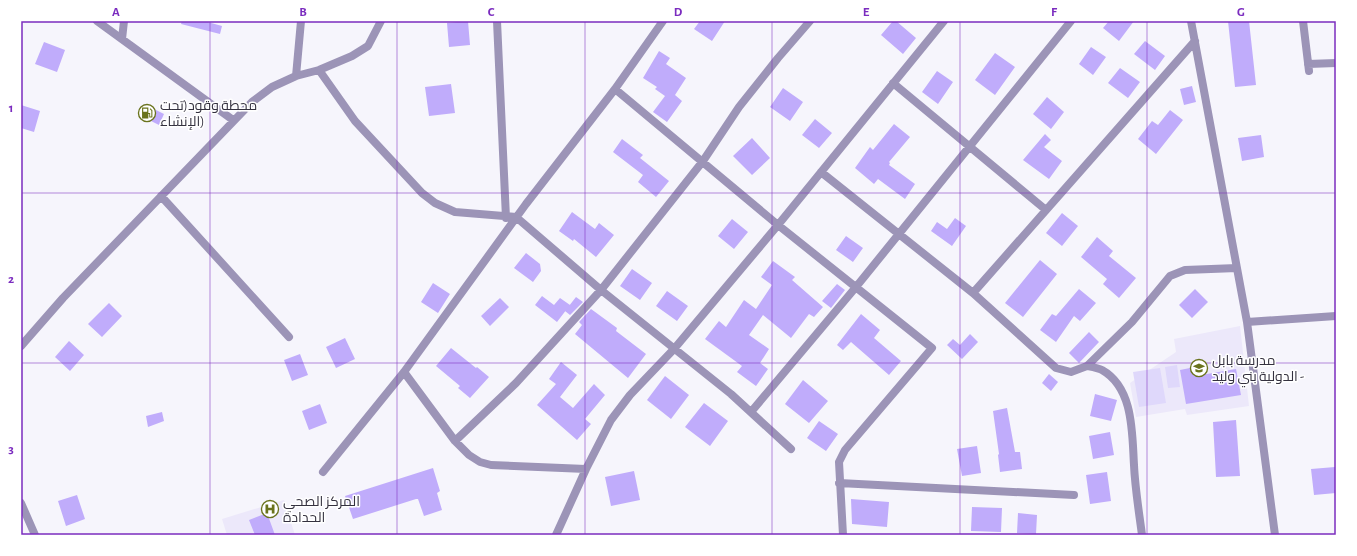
<svg xmlns="http://www.w3.org/2000/svg" width="1357" height="556" font-family="'Alegreya Sans',Cairo,sans-serif">
  <style>
    .built { fill: #ece8fa }
    .green { fill: #dfd8fb }
    .building { fill: #c0acfb }
    .lines { fill: none; stroke-linecap: round; stroke-linejoin: round }
    .street { stroke: #9c94b7; stroke-width: 8 }
    .grid { fill: none; stroke: #7b2cbf; stroke-width: 1; stroke-opacity: 0.55 }
    .labels { text-anchor: middle; stroke-width: 3; stroke-linejoin: round; paint-order: stroke }
    .poi-label { font-size: 14px; fill: #34313f; stroke: #fff; text-anchor: start }
    .neatline { fill: none; stroke: #7b2cbf; stroke-width: 1.5 }
    .grid-label { font-size: 13px; text-anchor: middle; font-weight: bold; fill: #7b2cbf }
  </style>
  <rect width="100%" height="100%" fill="#f6f5fc"/>
  <path class="built" d="M1240,326L1249,406L1187,415L1185,409L1136,417L1130,383L1176,352L1174,339Z
    M284,500L295,535H227L222,519Z"/>
  <path class="green" d="M1177,365L1180,387L1168,388L1165,367Z
    M1160,368L1166,403L1139,407L1133,372Z"/>
  <path class="building" d="M182,21H204L222,26L220,34L181,24Z
    M468,21L470,45L449,47L447,23Z
    M700,21H725L712,41L694,29Z
    M893,21H896L916,38L903,54L881,35Z
    M1109,21H1134L1119,41L1103,28Z
    M1228,21H1249L1256,85L1235,87Z
    M1145,41L1165,56L1155,70L1134,54Z
    M44,42L65,50L57,72L35,64Z
    M1091,47L1106,57L1093,75L1079,64Z
    M659,51L670,58L666,64L686,78L675,95L682,101L667,122L653,112L665,96L655,89L657,87L643,78Z
    M995,53L1015,67L995,95L975,80Z
    M1120,68L1140,82L1128,98L1108,83Z
    M937,71L953,82L938,104L922,92Z
    M451,84L455,113L429,116L425,87Z
    M1192,86L1196,102L1184,105L1180,89Z
    M783,88L803,102L790,121L770,107Z
    M1047,97L1064,112L1051,129L1033,114Z
    M144,104L164,114L159,125L139,115Z
    M21,105L40,111L34,132L21,128Z
    M1170,110L1183,120L1156,154L1138,139L1152,121L1158,125Z
    M815,119L832,133L819,148L802,135Z
    M894,124L910,137L889,162L890,163L889,165L915,184L905,199L878,179L874,184L855,168L870,147L873,150Z
    M1045,134L1051,140L1044,147L1062,161L1049,179L1023,160Z
    M1261,135L1264,157L1242,161L1238,138Z
    M752,138L770,158L752,175L733,156Z
    M622,139L643,155L640,158L669,181L656,197L638,182L643,175L613,152Z
    M572,212L595,229L599,223L614,235L596,257L574,239L573,241L559,231Z
    M1062,213L1078,226L1062,246L1046,233Z
    M955,218L966,226L952,246L931,231L937,222L947,229Z
    M732,219L748,232L734,249L718,236Z
    M846,236L863,248L853,262L836,250Z
    M1097,237L1113,251L1109,256L1136,278L1119,298L1103,284L1107,279L1081,257Z
    M526,253L540,264L541,271L533,282L514,268Z
    M1040,260L1057,274L1023,317L1005,303Z
    M773,261L795,277L792,280L823,307L814,317L809,314L791,338L763,315L749,335L769,349L760,363L768,369L756,386L737,372L742,366L705,339L719,321L726,327L744,300L756,309L772,285L761,277Z
    M632,269L652,283L640,300L620,286Z
    M433,283L450,294L438,313L421,302Z
    M837,284L845,290L831,308L822,301Z
    M1079,289L1096,303L1080,321L1074,316L1056,342L1040,330L1052,314L1056,316Z
    M1195,289L1208,302L1192,318L1179,305Z
    M667,291L688,306L677,321L656,306Z
    M542,296L554,305L560,298L570,305L557,322L535,305Z
    M576,297L583,302L570,315L565,311Z
    M500,298L509,307L490,326L481,316Z
    M109,303L122,316L102,337L88,324Z
    M591,309L617,328L616,331L646,354L628,378L575,334L582,325L579,322Z
    M861,314L880,330L874,338L901,361L889,375L851,342L843,350L837,345Z
    M1089,332L1099,342L1079,363L1069,353Z
    M970,334L978,342L962,359L947,345L953,339L960,345Z
    M345,338L355,359L336,368L326,347Z
    M69,341L84,355L70,371L55,357Z
    M451,348L476,368L477,367L489,377L470,398L458,388L460,386L436,366Z
    M300,354L308,375L292,381L284,360Z
    M561,362L577,375L560,397L573,408L594,384L605,395L585,419L591,424L577,440L537,405L556,384L549,379Z
    M1200,366L1201,375L1236,369L1241,395L1186,404L1180,370Z
    M1049,374L1058,382L1051,391L1042,383Z
    M665,376L689,395L671,419L647,400Z
    M803,380L828,401L809,423L785,404Z
    M1095,394L1117,400L1111,421L1090,416Z
    M704,403L728,421L710,446L685,427Z
    M320,404L327,423L309,430L302,411Z
    M1007,408L1015,452H1020L1022,469L1000,472L998,455L999,454L993,411Z
    M162,412L164,421L148,427L146,416Z
    M1236,420L1240,476L1216,477L1213,422Z
    M819,421L838,434L826,451L807,438Z
    M1110,432L1114,455L1093,459L1089,436Z
    M977,446L981,473L962,476L957,449Z
    M1335,467L1336,493L1314,495L1311,469Z
    M433,468L440,491L437,493L442,510L424,516L418,499H416L353,519L345,496Z
    M634,471L640,500L611,506L605,477Z
    M1107,472L1111,501L1090,504L1086,475Z
    M77,495L85,519L66,526L58,501Z
    M851,499L889,502L887,527L852,524Z
    M972,507L1002,508L1001,532L971,531Z
    M267,513L275,535H255L249,520Z
    M1018,513L1037,515L1036,534L1017,533Z"/>
  <g class="lines">
    <path class="street" d="M97,21L233,120
      M497,21L506,218
      M1191,21L1247,322L1275,535
      M1303,21L1309,71
      M122,39L124,21
      M1308,64L1336,63
      M319,70L355,121L422,193L435,203L455,212L516,217L601,290L731,394L791,449
      M296,76L301,21
      M893,83L1046,210
      M615,89L778,225L932,348L845,450L839,462L843,535
      M821,172L973,293L1056,368L1071,372L1087,366L1132,322L1170,276L1185,270L1237,268
      M161,196L289,337
      M973,293L1195,41
      M1247,322L1336,316
      M21,346L63,298L252,102L272,87L296,76L319,70L352,56L368,46L381,21
      M1087,366C1092,367 1098,368 1102,370C1134,388 1132,434 1134,465C1135,488 1139,512 1142,535
      M404,372L455,441L469,455L480,462L491,465L586,469
      M751,412L856,287L1071,21
      M455,441L516,383L601,290L703,161L739,107L778,58L810,21
      M323,472L404,372L526,204L615,89L663,21
      M839,483L1074,495
      M21,503L35,535
      M556,535L586,469L611,420L630,395L674,349L778,225L944,21"/>
  </g>
  <path class="grid" d="M210,21V535M397,21V535M585,21V535M772,21V535M960,21V535M1147,21V535M21,193H1336M21,363H1336"/>
  <defs>
    <g id="fuel-ring" transform="scale(0.9)"><circle r="9.5" fill="#fff" stroke="#6a731d" stroke-width="1.5"/><path d="M-5.5-6h7V0h2V4h1.3V-2.5L3-4.5l.8-.8L6-3V5H2.5V1h-1V6h-7ZM-4.2-4.7v3.2H.2V-4.7Z" fill="#6a731d"/></g>
    <g id="school-ring" transform="scale(0.9)"><circle r="9.5" fill="#fff" stroke="#6a731d" stroke-width="1.5"/><path d="M0-5L7-2L0 1L-7-2ZM-4 1L0 2.5L4 1V4Q0 6-4 4Z" fill="#6a731d"/></g>
    <g id="hospital-ring" transform="scale(0.9)"><circle r="9.5" fill="#fff" stroke="#6a731d" stroke-width="1.5"/><path d="M-5-5h3v3.5h4V-5h3V5h-3V1.5h-4V5h-3Z" fill="#6a731d"/></g>
  </defs>
  <g fill-rule="evenodd">
    <use href="#fuel-ring" x="147" y="113"/>
    <use href="#school-ring" x="1199" y="368"/>
    <use href="#hospital-ring" x="270" y="509"/>
  </g>
  <g class="labels">
    <g class="poi-label">
      <text x="160" y="110">محطة وقود(تحت<tspan x="160" dy="16">الإنشاء)</tspan></text>
      <text x="1212" y="365">مدرسة بابل<tspan x="1212" dy="16">الدولية بني وليد -</tspan></text>
      <text x="283" y="506">المركز الصحي<tspan x="283" dy="16">الحدادة</tspan></text>
    </g>
  </g>
  <rect width="1357" height="556" fill="none" stroke="#ffffff" stroke-width="44"/>
  <rect x="22" y="22" width="1313" height="512" class="neatline"/>
  <g class="grid-label">
    <text x="116" y="16">A</text>
    <text x="303" y="16">B</text>
    <text x="491" y="16">C</text>
    <text x="678" y="16">D</text>
    <text x="866" y="16">E</text>
    <text x="1054" y="16">F</text>
    <text x="1241" y="16">G</text>
    <text x="11" y="112">1</text>
    <text x="11" y="283">2</text>
    <text x="11" y="453">3</text>
  </g>
</svg>
